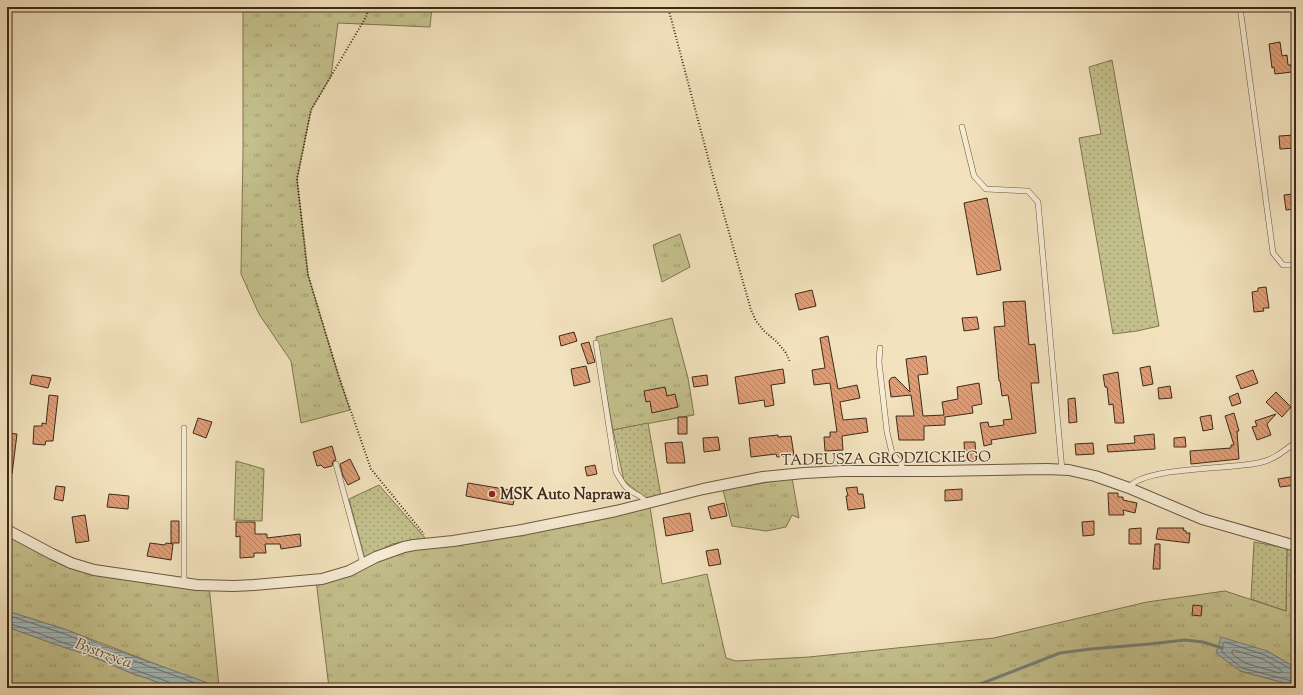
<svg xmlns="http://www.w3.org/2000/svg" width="1303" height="695" font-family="'Sorts Mill Goudy',serif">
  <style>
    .grass { fill: url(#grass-tufts); stroke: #807552 }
    .garden { fill: url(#garden-dots); stroke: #807552 }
    .water { fill: url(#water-rules); stroke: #79807b }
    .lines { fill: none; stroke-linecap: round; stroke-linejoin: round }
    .shore { stroke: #70726a; stroke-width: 1 }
    .stream { stroke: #79807b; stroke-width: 3 }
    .building { fill: url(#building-back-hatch); stroke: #3e2a18 }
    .service-casing { stroke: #6b5841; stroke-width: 6 }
    .minor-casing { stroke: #6b5841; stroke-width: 12 }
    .path { stroke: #3e2a18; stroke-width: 2; stroke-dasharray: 1 2; stroke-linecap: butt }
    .service { stroke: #f7ecd4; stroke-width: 5 }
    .minor { stroke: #f7ecd4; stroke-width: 10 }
    .poi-dot { fill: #8f2418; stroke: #f7ecd4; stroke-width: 1.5 }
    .labels { text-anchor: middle; stroke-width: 3; stroke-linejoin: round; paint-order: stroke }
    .street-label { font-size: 15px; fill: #3e2a18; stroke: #f7ecd4 }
    .poi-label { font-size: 15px; font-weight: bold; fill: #3e2a18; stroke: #f7ecd4; text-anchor: start }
    .water-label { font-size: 16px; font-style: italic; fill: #574e41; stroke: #f7ecd4 }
  </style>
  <defs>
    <pattern id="grass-tufts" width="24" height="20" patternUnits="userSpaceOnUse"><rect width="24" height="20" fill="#c3c08c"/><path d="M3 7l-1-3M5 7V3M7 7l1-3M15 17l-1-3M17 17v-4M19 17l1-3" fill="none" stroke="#a09c71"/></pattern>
    <pattern id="garden-dots" width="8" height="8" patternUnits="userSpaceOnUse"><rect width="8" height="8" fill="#c3c08c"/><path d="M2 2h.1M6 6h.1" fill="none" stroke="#a09c71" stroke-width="1.8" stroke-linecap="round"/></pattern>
    <pattern id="water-rules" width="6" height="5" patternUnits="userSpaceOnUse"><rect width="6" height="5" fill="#a1babd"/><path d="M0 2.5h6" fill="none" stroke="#859799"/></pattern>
    <pattern id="building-back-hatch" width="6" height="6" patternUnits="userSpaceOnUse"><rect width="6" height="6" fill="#e19d75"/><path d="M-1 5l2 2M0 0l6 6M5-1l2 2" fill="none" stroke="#b8805f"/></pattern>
  </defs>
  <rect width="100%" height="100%" fill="#f2e2bd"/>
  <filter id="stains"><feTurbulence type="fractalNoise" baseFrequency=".005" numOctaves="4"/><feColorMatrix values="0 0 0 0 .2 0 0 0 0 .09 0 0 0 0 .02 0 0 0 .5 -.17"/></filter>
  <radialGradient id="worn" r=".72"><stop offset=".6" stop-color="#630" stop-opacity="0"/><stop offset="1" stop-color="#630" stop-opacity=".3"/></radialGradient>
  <path class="grass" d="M243,7H432L430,27L338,23L331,76L311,110L297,179L308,275L338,374L350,410L301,423L291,361L259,314L241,274L243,151Z
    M680,234L690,267L662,282L653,245Z
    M672,318L688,378L694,415L613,430L596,337Z
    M792,478L799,518L792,515L786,527L766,531L732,526L723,490Z
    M650,507L662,584L707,574L726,658L736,661L809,657L994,638L1147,602L1225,591L1286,611L1287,544L1296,546V668L1267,651L1240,671L1296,686V688H329L316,580L404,547L452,546L628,512Z
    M8,535L91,566L209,585L219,687L200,681L67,630L7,611Z
    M7,627L63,647L89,655L131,673L149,679L172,688H7Z"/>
  <path class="garden" d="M1112,60L1159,326L1137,331L1113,334L1079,138L1101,134L1089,67Z
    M648,423L661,496L647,499L624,481L613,430Z
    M236,461L264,469L262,521L234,520Z
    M379,485L426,539L392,544L365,559L349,499Z
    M1254,542L1287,548L1286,611L1251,599Z"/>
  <path class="water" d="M7,611L67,630L102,645L222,688H172L149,679L131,673L89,655L63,647L7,627Z
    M1221,637L1267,651L1296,668V686L1240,671L1216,653Z"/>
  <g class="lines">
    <path class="shore" d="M7,615L65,634L101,649L209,688
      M7,623L27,629L64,643L91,651L132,669L169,682L171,685L172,688
      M1234,650L1263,659L1281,670L1282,672L1279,673L1245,663L1232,654V651Z
      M1296,671L1293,670L1265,655L1225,642L1223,644L1222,652L1242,668L1296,682"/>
    <path class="stream" d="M970,688L1060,653L1091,649L1150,644L1185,640L1203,642L1222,648"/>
  </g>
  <path class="building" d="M1280,42L1282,56L1287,55L1288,65H1291L1292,72L1275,74L1274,67L1272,68L1269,44Z
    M1296,135V148L1280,149L1279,136Z
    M1293,194L1295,209L1286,210L1284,195Z
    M987,198L1001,270L977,275L964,203Z
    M1266,287L1269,308H1263L1264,311L1254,312L1252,292L1258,291V288Z
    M812,290L816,306L799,310L795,294Z
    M1025,301L1029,345L1035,344L1039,383H1031L1036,433L991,440L992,444L984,446L980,423L988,422L989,427L1004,425L1003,420L1012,419L1008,395L1002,396L1000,381H999L994,327L1005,326L1003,302Z
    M977,317L979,329L964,331L962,318Z
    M574,332L577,341L561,346L559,336Z
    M828,336L838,389L857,385L860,398L840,402L843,420L866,418L868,432L842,436L843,450L825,451L824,437H830V432H837L830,383L814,385L812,370L825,368L820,338Z
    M589,342L595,362L588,364L581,344Z
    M926,356L928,374L918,375L923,416L944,415L942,402L958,399L957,387L979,383L982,404L972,406L973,413L945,417V425L924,426V440H899L896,416H914L911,395L891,397L889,381L891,378L895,377L910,392L906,359Z
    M586,366L590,382L574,386L571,369Z
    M1150,366L1153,384L1143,386L1140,368Z
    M783,369L785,383L771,385L774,405L765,407L764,400L739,404L735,377Z
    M1253,370L1258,383L1241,389L1236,376Z
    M1118,372L1124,423H1115L1113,404L1109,405L1107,387H1105L1103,375Z
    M32,375L51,378L48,388L30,384Z
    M707,375L708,385L694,387L692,377Z
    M1170,386L1172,398L1159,399L1158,388Z
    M665,387L667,396L675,394L678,407L652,413L650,401L646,402L644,391Z
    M1276,392L1291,407L1282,417L1266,402Z
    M1238,393L1241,403L1232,406L1229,397Z
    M49,395L58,396L53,441H46L45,445L33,444L34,426H42V423L46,424Z
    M1075,398L1077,422L1069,423L1068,399Z
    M1234,413L1239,431H1237L1239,459L1191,464L1190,451L1231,448V445H1234L1225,416Z
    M1276,414L1267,424L1271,435L1257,440L1252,427L1257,426L1255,421Z
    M1211,415L1213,429L1203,431L1200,417Z
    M678,417H687V434H678Z
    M198,418L212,422L206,438L193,433Z
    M8,433L17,434L12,474H7Z
    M1154,434L1155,449L1108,452L1107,445L1135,443L1134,436Z
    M778,435V437L791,436L794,455L777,457L776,454L751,457L749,438Z
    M718,437L720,450L704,452L703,438Z
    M1185,437L1186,447H1174V438Z
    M682,442L685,463H667L665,443Z
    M964,442H975L976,460H965Z
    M1093,443L1094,454L1076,455L1075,444Z
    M332,446L336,460L333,461L332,466L324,468L321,465L317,466L313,452Z
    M350,459L360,479L348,485L343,476L340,464Z
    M595,465L597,474L587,476L585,467Z
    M1296,476V485L1280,487L1278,479Z
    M468,483L516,491L513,505L466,496Z
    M56,486L65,487L63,501L54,499Z
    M857,487L858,494H863L865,508L848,510L846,496H848L846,488Z
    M962,489V500L945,501V490Z
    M1108,493H1118V497H1123V500L1137,503L1135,513L1123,510L1124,515H1109Z
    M109,494L129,496L128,509L107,507Z
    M724,503L727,516L711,519L708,507Z
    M690,513L693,531L666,536L663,518Z
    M85,515L89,541L76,543L72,517Z
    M171,521H179V543H171Z
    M1094,521V535L1083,536L1082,522Z
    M236,522H255V534H267V538L300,534L301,546L281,549L280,544H265L266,553H254V557L240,558V536L236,537Z
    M1141,528V544H1129V529Z
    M1158,528H1184L1183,530L1186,531V533H1190L1189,543L1156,539Z
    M150,543L165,545L166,543L173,544L171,560L147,556Z
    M1155,544H1160V569H1153Z
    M718,549L721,564L709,566L706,551Z
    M1193,605L1202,606L1201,616L1192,615Z"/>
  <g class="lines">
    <g class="service-casing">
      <path id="service" d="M1240,7L1273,253L1283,265H1296
        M962,127L974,176L986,189L1028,191L1038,202L1062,470
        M596,343L616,472C620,478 623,485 628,489C635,495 641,494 647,503
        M880,348L879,362L887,432L892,453L901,464L904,471
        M184,428V584
        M336,464L363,564
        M1129,488C1141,466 1235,470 1262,462C1275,459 1285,450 1296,442"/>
    </g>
    <g class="minor-casing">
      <path id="minor" d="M7,530L52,554L71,563L94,570L197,585L234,586L254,585L322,579L349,571L376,557L404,547L414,545L453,541L522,530L616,511L703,489L763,477L804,473L843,471H939L1047,469L1069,470L1095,476L1129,488L1202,519L1296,546"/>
    </g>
    <path class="path" d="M369,7L366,17L311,110L297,179L308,275L338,374L371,469L424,534
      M668,7L711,169L751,310L756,321L764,331L777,342L786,353L790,362"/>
    <use href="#service" class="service"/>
    <use href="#minor" class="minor"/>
  </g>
  <circle class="poi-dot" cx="492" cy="494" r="4"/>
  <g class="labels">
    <g class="street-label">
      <text transform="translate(886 458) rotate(-1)" y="5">TADEUSZA GRODZICKIEGO</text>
    </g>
    <g class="poi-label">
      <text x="500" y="499">MSK Auto Naprawa</text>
    </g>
    <g class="water-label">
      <text transform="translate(104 652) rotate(20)" y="6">Bystrzyca</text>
    </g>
  </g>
  <rect width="1303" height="695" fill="none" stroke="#f2e2bd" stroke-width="24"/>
  <rect x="8" y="8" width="1287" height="679" fill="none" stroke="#3e2a18" stroke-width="2"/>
  <rect x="12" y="12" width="1279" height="671" fill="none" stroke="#3e2a18"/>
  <rect width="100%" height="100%" filter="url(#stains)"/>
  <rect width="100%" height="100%" fill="url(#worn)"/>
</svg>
